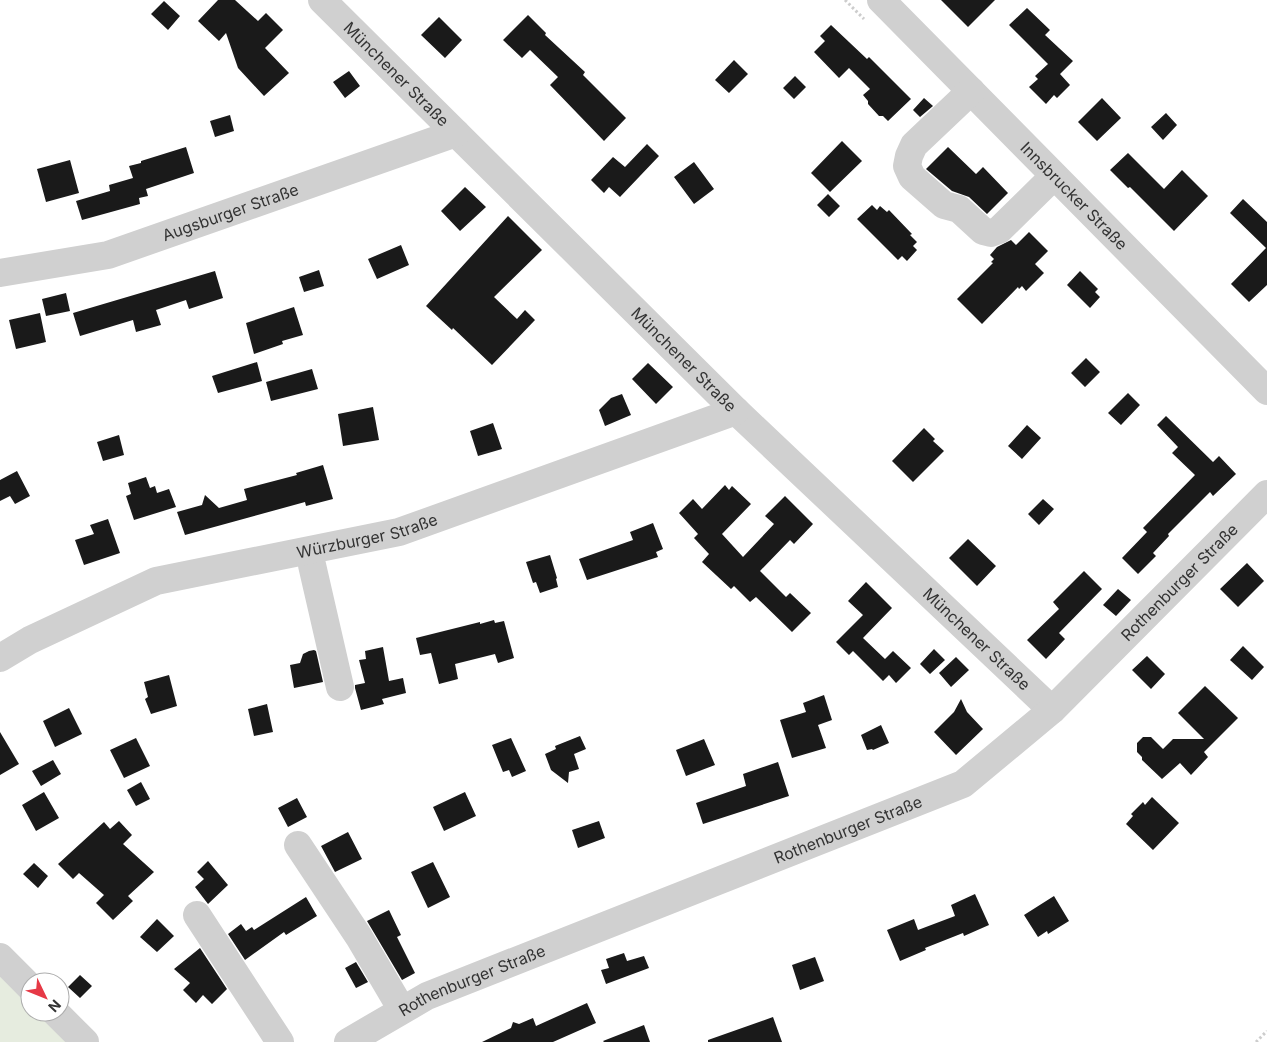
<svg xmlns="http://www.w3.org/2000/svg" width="1267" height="1042" font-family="Inter,sans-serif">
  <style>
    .green { fill: #e6ecdf }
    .building { fill: #1a1a1a }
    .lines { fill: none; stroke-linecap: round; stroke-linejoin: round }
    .path { stroke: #cdcdcd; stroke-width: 3; stroke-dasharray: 2.5 2.5; stroke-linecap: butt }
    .minor { stroke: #d0d0d0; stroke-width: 28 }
    .labels { text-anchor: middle; stroke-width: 5; stroke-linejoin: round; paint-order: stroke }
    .street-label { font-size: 16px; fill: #333; stroke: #fff }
  </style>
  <rect width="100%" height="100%" fill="#fff"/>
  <path class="green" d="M0,953L30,982V1012H60L90,1042H0Z"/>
  <path class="building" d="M218,0H235L258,21L266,13L283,30L265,48L289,73L264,96L238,68L226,33L219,41L198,21Z
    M941,0H995L968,27Z
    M164,1L180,16L168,30L151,14Z
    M1027,8L1050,30L1045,35L1073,61L1060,74L1070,85L1057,98L1054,95L1046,104L1029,87L1038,79L1035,76L1048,64L1009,25Z
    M528,15L546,33L545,35L585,72L583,75L626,118L604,141L550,85L558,77L530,50L522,58L503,40Z
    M439,17L462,40L445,58L421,35Z
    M831,25L867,59L869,57L911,99L888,121L883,116H879L868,104V101L863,95L870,89L849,68L839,78L814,52L825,41L820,36Z
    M734,60L748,74L729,93L715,80Z
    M349,71L360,86L345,98L333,82Z
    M795,76L806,87L794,99L783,88Z
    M924,98L933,106L920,117L913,110Z
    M1102,98L1121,118L1097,141L1078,122Z
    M1166,113L1177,125L1163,140L1151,127Z
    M230,115L234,131L215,137L210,121Z
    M842,141L862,161L830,192L811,173Z
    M647,144L659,156L620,197L609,187L604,193L591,180L613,157L625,167Z
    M186,147L194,173L146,189L148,196L139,198L140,204L82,220L76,201L110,191L109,185L133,178L129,166L141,163V161Z
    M948,147L976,174L983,167L1008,193L987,214L969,197L952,191L926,169Z
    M1128,153L1164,189L1182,170L1208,196L1174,231L1130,187L1128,188L1110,170Z
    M70,160L79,193L46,202L37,169Z
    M694,162L714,189L694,204L674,177Z
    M465,187L486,207L460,231L441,211Z
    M828,194L840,206L829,217L817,205Z
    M1243,199L1267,222V285L1249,302L1231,284L1266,248L1230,213Z
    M872,205L877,210L880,206L887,212L889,210L912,234L910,235L917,242L913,246L917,250L907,261L902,256L898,260L857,219Z
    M508,216L542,250L494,297L517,319L525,310L535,320L492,365L453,328L452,330L426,306Z
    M1029,232L1048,251L1035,264L1044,273L1026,291L1022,286L1019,289L1018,287L982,324L957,299L993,263L991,262L994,259L990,255L997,247L1011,240L1016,245Z
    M401,245L409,265L377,279L368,259Z
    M319,270L324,286L304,292L299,277Z
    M215,271L223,298L189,309L186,300L156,310L161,325L136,332L133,320L80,336L73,313Z
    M1080,271L1098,289L1095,292L1100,297L1090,308L1067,285Z
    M66,293L70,311L46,316L42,299Z
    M294,307L303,335L282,341L283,344L254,354L246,323Z
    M40,313L46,342L16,349L9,320Z
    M1086,358L1100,372L1085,387L1071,373Z
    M257,362L262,381L218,393L212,376Z
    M648,363L673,387L656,404L632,379Z
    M312,369L318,389L271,401L266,382Z
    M1128,393L1140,405L1121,425L1108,413Z
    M622,394L631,415L605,426L599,410L611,398Z
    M373,407L379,440L343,446L338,414Z
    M1166,416L1213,462L1219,456L1236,474L1213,496L1210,492L1168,534L1169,536L1153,553L1156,556L1138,574L1122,558L1147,532L1143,528L1195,475L1172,453L1178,447L1157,425Z
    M493,423L502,449L478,456L470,431Z
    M1027,425L1041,438L1022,459L1008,446Z
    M924,428L935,439L933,441L944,451L913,482L892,461Z
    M119,435L124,455L103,461L97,442Z
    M323,465L333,499L306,506L305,502L185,535L177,512L202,505L205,495L219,508L247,500L244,489L297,475L296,473Z
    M17,471L30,496L15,504L10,496L0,501V480Z
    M146,477L150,488L155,486L157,493L169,489L176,507L134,520L126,496L131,494L128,483Z
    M725,485L729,490L732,486L751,504L722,534L743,557L774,524L765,516L785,496L813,524L794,544L790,540L760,571L786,597L790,593L811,613L792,632L756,597L750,602L734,586L731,589L702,562L709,554L694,538L698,534L679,513L693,499L702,509Z
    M1043,499L1054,509L1039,525L1028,514Z
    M108,519L120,553L84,565L75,540L94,534L90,525Z
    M653,523L663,549L656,552L658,557L587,580L579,559L633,540L630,532Z
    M968,539L996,566L977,586L949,558Z
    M550,555L557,578L556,579L558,587L540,593L536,582L533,583L526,562Z
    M1247,563L1264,581L1238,607L1220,589Z
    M1084,571L1102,589L1059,633L1065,639L1046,659L1027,640L1059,609L1053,602Z
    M866,582L892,608L863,638L885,659L893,651L911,668L896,683L889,675L883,681L853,651L849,655L836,642L863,615L848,601Z
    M1118,589L1131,600L1116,616L1103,605Z
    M494,620L495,623L504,621L514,658L498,663L495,654L455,664L458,679L439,684L431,653L420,655L416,638L480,622V624Z
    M1243,646L1264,667L1252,680L1230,660Z
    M383,647L389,681L403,678L406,693L382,699L384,704L361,710L355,688V685L365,683L359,660L366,659L365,651Z
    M934,649L945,660L930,674L920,664Z
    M314,650L316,651L323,682L294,688L290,665L300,663L303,654L309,651Z
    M1147,656L1165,674L1151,689L1132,670Z
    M956,657L969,670L951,687L939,673Z
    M169,675L177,706L151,714L145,699L148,697L144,682Z
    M1205,686L1238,718L1204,752L1208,757L1191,775L1180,763L1162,779L1142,760V757L1137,752V743L1143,737H1151L1163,749L1173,739H1204L1178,713Z
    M824,695L832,720L818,725L826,748L792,758L780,720L806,712L803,703Z
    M961,699L967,712L983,729L956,755L934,732L954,712Z
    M267,704L273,732L254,736L248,709Z
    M69,708L82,734L55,747L43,721Z
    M881,725L889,743L873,750L872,749L867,750L861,735Z
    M0,732L19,764L0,775Z
    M580,736L586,749L574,754L579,769L569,772L568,783L551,770L545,754L556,749L555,746Z
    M136,738L150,766L124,778L110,750Z
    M511,738L526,771L512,777L509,770L503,772L492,745Z
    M704,739L715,765L686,776L676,750Z
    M53,760L61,774L41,786L32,771Z
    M778,762L789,796L703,824L696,803L746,786L743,774Z
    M141,782L150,799L136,806L127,790Z
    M44,792L59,818L36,831L22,805Z
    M465,792L476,816L444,831L433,807Z
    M1152,797L1179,823L1153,850L1126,824L1133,816L1131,814L1143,802L1145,805Z
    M297,798L307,817L288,827L278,808Z
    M119,821L132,835L123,844L154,872L128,896L133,901L113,920L96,903L104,895L79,873L73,879L58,864L104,822L110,829Z
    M599,821L605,838L578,848L572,830Z
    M348,832L362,859L335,872L321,846Z
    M208,861L228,885L208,904L195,887L204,879L197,872Z
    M433,862L450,897L428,908L411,872Z
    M34,863L48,876L38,888L23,874Z
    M975,894L989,925L964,936L963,933L925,948L926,950L900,961L887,930L914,919L918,930L955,916L951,905Z
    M1054,896L1069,921L1048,934L1047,931L1038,937L1024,915Z
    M306,897L317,916L286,935L284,932L245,960L228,934L241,924L246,931L252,927L254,930Z
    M389,910L401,935L397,937L415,973L402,980L367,921Z
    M157,919L174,936L157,952L140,937Z
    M200,948L227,989L212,1004L203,995L196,1003L183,990L190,983L174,969Z
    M624,953L627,961L644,956L649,968L606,984L601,970L609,968L606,959Z
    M815,957L824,981L800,990L792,965Z
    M356,962L368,982L356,988L345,968Z
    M80,975L92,986L80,998L68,987Z
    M587,1003L596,1023L553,1042H482L511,1028L513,1022L519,1024L533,1018L536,1026Z
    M773,1017L782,1042H708V1040Z
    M644,1025L650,1042H604L603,1041Z"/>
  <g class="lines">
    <path class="path" d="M845,0L864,19
      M1256,1042L1267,1031"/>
    <g class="minor">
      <path id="s1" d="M322,0L736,411L1052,710"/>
      <path id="s2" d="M881,0L1267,391"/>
      <path d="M971,91L914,145L909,156L907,166L912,177L944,205L959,209L983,231L991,233L999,230L1054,176"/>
      <path id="s3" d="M0,273L108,255L456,133"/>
      <path d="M312,565L340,687"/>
      <path id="s4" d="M0,658L30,640L156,581L399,532L736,411"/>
      <path d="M298,845L359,937L402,1010"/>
      <path d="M197,915L280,1042"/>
      <path d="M0,957L30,987"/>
      <path d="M55,1012L85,1042"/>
      <path id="s5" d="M348,1042L427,996L963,784L1052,710L1267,494"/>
    </g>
  </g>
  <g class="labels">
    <g class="street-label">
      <text dy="6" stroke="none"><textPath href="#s1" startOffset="105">Münchener Straße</textPath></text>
      <text dy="6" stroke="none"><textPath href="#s2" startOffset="275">Innsbrucker Straße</textPath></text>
      <text dy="6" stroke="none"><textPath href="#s3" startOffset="239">Augsburger Straße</textPath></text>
      <text dy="6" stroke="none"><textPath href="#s1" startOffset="510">Münchener Straße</textPath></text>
      <text dy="6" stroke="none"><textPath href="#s4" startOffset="390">Würzburger Straße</textPath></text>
      <text dy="6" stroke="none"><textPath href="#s5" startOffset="964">Rothenburger Straße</textPath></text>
      <text dy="6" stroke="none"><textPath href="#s1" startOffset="915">Münchener Straße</textPath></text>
      <text dy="6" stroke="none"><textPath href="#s5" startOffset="544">Rothenburger Straße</textPath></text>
      <text dy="6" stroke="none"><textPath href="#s5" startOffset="139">Rothenburger Straße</textPath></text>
    </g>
  </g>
  <g transform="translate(45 997) rotate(133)"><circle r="24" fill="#ffffff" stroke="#adadad"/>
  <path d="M0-4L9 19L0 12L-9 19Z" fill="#e63946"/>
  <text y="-8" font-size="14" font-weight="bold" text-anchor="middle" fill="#333333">N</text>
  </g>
</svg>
